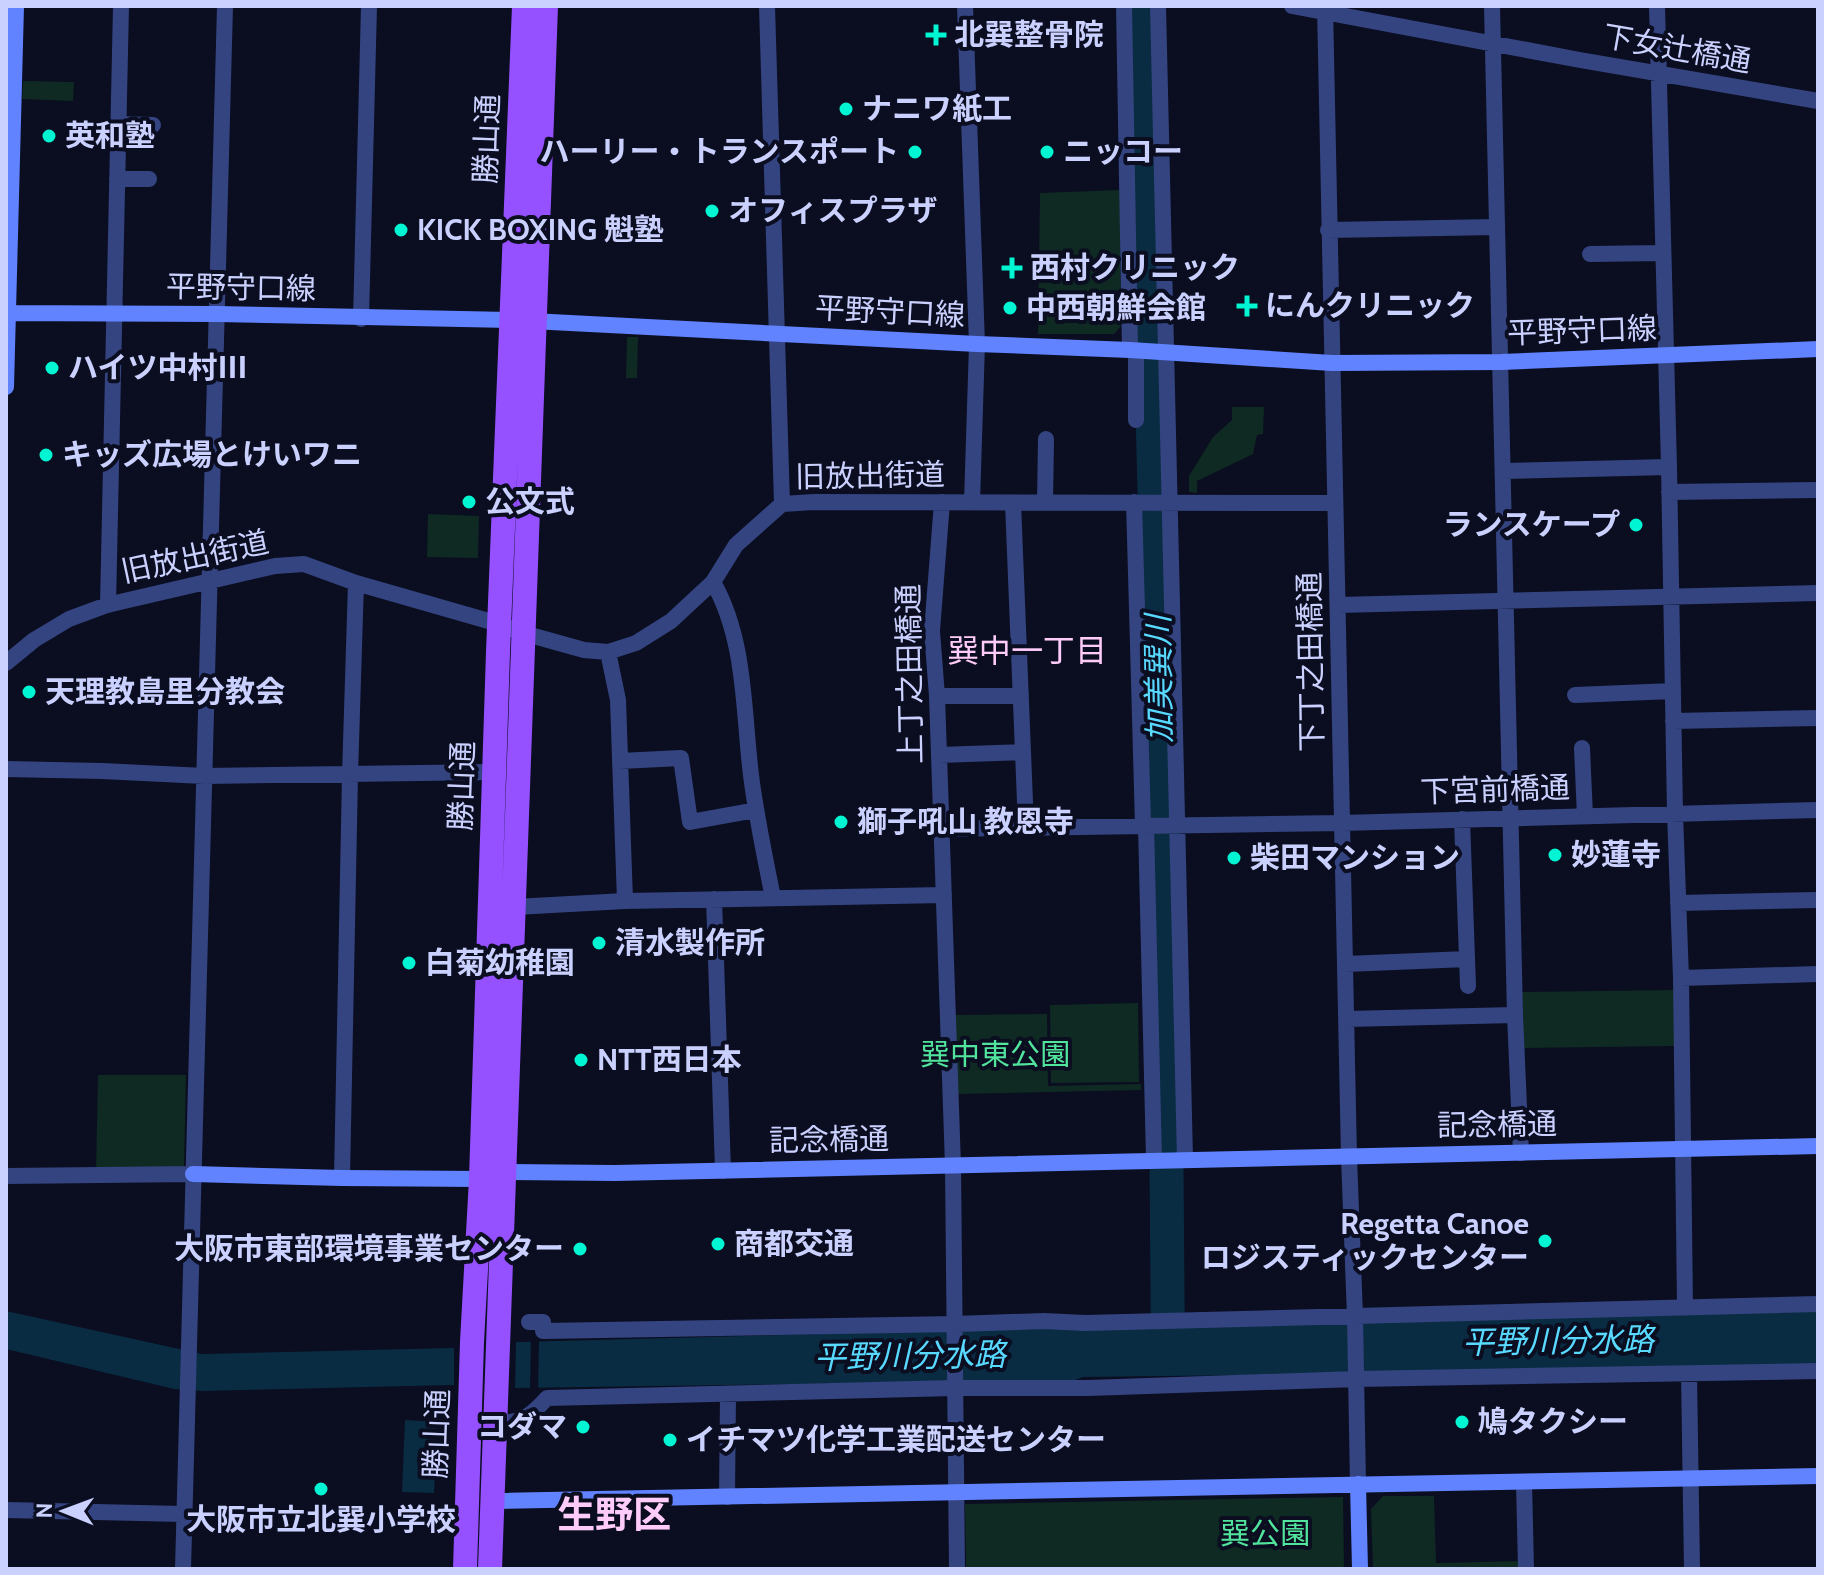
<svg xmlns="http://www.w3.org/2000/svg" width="1824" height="1575" font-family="Cabin,'Noto Sans JP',sans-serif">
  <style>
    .green { fill: #0e2a22 }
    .water { fill: #092c42 }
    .pier { fill: #0b0d20 }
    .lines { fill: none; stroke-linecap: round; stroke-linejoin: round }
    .river { stroke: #092c42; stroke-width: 34 }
    .street { stroke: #344481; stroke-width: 16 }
    .secondary { stroke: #6183ff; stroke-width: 16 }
    .primary { stroke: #9551ff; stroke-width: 24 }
    .poi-dot { fill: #00f5d3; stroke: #0b0d20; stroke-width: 3 }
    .labels { text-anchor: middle; stroke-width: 8; stroke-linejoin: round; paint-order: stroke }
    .poi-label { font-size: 30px; font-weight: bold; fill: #cad1ff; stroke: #0b0d20; text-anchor: start }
    .street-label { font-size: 30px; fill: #cad1ff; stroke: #0b0d20 }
    .park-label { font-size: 30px; fill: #51e49c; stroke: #0b0d20 }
    .neighbourhood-label { font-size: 32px; fill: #ffccf9; stroke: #0b0d20 }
    .water-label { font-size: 32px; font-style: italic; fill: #58d9ff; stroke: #0b0d20 }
    .district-label { font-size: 38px; font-weight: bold; fill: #ffccf9; stroke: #0b0d20 }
  </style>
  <rect width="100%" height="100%" fill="#0b0d20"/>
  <path class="green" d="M23,81L74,82L73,101L22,99Z
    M1120,190L1121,326L1114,334H1038L1040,193Z
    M627,337H638L637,378H626Z
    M1232,407H1264L1263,434L1257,435L1253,454L1197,481V493L1189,492V476L1213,437L1232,420Z
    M428,514L479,516L478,558L427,557Z
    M1674,990V1046L1521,1048V992Z
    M1138,1003L1139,1082L1051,1083L1050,1005Z
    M1047,1014L1048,1086L1141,1084V1090L957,1094L955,1015Z
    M98,1075H186L184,1166L177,1173L96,1171Z
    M1383,1496H1434L1436,1563L1523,1561V1569H1373L1371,1509Z
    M1343,1497L1344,1569H966L965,1504Z"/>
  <path class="water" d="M6,1311L202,1354L452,1348L518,1342L1006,1329L1818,1311V1364L1344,1374L1083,1377L1065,1384L944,1382L516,1388L451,1385L202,1391L174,1389L6,1349Z
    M405,1420L437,1422L434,1493L402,1492Z"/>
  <path class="pier" d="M531,1337H539L538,1392H530Z
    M478,1342H516L515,1392L454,1389V1344Z"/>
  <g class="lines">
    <path class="river" d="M1142,6L1164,860L1168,1352"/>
    <path class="street" d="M767,6L782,504
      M965,6L977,344L972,502
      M1124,6L1130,350
      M1158,6L1185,1159
      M1292,6L1580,60L1818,101
      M1325,6L1349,1157L1355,1317L1358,1484
      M1492,6L1515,1015L1521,1153
      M1657,6L1669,467L1675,813L1681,978L1685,1307
      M118,124L153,125
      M117,179H149
      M1328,230L1497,227
      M1590,254L1663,253
      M361,319L369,6
      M1136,350V420
      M1503,471L1669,467
      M1669,492L1818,490
      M942,502L932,631L937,696L953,1166L957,1569
      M1134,502L1143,825
      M1013,503L1026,827
      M1045,503L1046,439
      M713,582C746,640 743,710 751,775C756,816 765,857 773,898
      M108,605L121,6
      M1338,605L1818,593
      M608,652L618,700L625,901
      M6,663L34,640L69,619L107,605L275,566L304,564L356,583L499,624L523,633L584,650L608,652L636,643L671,621L713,582L736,545L782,504L814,502L1335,503
      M1575,695L1673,691
      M937,696H1021
      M1673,721L1818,718
      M1582,748L1585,816
      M939,755L1023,752
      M620,761L681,758L690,822L756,810
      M6,769L102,771L204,776L494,772
      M1462,819L1468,986
      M1146,825L1154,1160
      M942,829L1342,823L1818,810
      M714,899L723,1171
      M1678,903L1818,900
      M515,907L625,901L944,895
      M1346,964L1467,959
      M1681,978L1818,974
      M1347,1019L1515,1015
      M6,1176L193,1174
      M342,1178L350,775L356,583
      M529,1322H543V1331L955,1324L1044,1321L1085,1323L1818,1304
      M1689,1374L1692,1569
      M494,1423C521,1423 529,1418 547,1398L955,1388H1088L1356,1379L1818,1371
      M1524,1482L1526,1569
      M727,1497L728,1394
      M6,1510L184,1514
      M183,1569L225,6"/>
    <path class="secondary" d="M6,313L216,314L512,320L977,344L1130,350L1332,363L1501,362L1818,349
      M6,387L16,6
      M193,1174L342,1178L481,1179L504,1172L615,1173L1818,1146
      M1358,1484L1360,1569
      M492,1501L1818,1476"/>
    <path class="primary" d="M465,1569L472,1342L481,1179L498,652L524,6
      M490,1569L546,6"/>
  </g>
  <g class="poi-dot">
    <path d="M932 23h8v8h8v8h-8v8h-8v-8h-8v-8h8z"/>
    <circle cx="846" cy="109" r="8"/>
    <circle cx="49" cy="136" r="8"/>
    <circle cx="915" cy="152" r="8"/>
    <circle cx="1047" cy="152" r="8"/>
    <circle cx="712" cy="211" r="8"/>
    <circle cx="401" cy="230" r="8"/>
    <path d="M1008 256h8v8h8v8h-8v8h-8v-8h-8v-8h8z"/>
    <path d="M1243 294h8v8h8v8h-8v8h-8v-8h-8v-8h8z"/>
    <circle cx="1010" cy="308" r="8"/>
    <circle cx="52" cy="368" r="8"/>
    <circle cx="46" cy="455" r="8"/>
    <circle cx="469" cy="502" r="8"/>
    <circle cx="1636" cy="525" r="8"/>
    <circle cx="29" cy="692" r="8"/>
    <circle cx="841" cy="822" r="8"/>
    <circle cx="1555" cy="855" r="8"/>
    <circle cx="1234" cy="858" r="8"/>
    <circle cx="599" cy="943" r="8"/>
    <circle cx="409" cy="963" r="8"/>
    <circle cx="581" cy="1060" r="8"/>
    <circle cx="1545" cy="1241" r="8"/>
    <circle cx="718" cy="1244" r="8"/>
    <circle cx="580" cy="1249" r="8"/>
    <circle cx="1462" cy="1422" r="8"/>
    <circle cx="583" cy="1427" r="8"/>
    <circle cx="670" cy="1440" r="8"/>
    <circle cx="321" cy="1489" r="8"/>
  </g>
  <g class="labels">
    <g class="poi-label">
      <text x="954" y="45">北巽整骨院</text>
      <text x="862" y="119">ナニワ紙工</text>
      <text x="65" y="146">英和塾</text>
      <text x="899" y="162" text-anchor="end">ハーリー・トランスポート</text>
      <text x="1063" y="162">ニッコー</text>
      <text x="728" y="221">オフィスプラザ</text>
      <text x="417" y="240">KICK BOXING 魁塾</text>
      <text x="1030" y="278">西村クリニック</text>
      <text x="1265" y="316">にんクリニック</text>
      <text x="1026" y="318">中西朝鮮会館</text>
      <text x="68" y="378">ハイツ中村Ⅲ</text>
      <text x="62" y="465">キッズ広場とけいワニ</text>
      <text x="485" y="512">公文式</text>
      <text x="1620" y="535" text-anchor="end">ランスケープ</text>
      <text x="45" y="702">天理教島里分教会</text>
      <text x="857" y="832">獅子吼山 教恩寺</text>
      <text x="1571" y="865">妙蓮寺</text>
      <text x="1250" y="868">柴田マンション</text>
      <text x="615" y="953">清水製作所</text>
      <text x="425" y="973">白菊幼稚園</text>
      <text x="597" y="1070">NTT西日本</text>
      <text x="1529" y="1234" text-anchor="end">Regetta Canoe<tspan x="1529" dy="34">ロジスティックセンター</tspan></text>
      <text x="734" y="1254">商都交通</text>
      <text x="564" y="1259" text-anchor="end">大阪市東部環境事業センター</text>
      <text x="1478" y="1432">鳩タクシー</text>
      <text x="567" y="1437" text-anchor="end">コダマ</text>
      <text x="686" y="1450">イチマツ化学工業配送センター</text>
      <text x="321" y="1530" text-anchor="middle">大阪市立北巽小学校</text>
    </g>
    <g class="street-label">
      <text transform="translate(1677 49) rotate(10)" y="10">下女辻橋通</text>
      <text transform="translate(487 139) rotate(-88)" y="10">勝山通</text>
      <text transform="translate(241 288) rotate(1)" y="10">平野守口線</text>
      <text transform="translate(890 312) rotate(3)" y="10">平野守口線</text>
      <text transform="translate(1582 331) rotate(-2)" y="10">平野守口線</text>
      <text transform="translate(870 476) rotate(-1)" y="10">旧放出街道</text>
      <text transform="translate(195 557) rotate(-12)" y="10">旧放出街道</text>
      <text transform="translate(1311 662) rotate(-91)" y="10">下丁之田橋通</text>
      <text transform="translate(910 674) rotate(-91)" y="10">上丁之田橋通</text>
      <text transform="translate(462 786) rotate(-88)" y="10">勝山通</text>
      <text transform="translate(1495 790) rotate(-2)" y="10">下宮前橋通</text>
      <text transform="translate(1497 1125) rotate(-1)" y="10">記念橋通</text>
      <text transform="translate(829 1140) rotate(-1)" y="10">記念橋通</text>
      <text transform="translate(437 1434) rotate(-88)" y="10">勝山通</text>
    </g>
    <g class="park-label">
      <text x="995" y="1065">巽中東公園</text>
      <text x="1265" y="1544">巽公園</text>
    </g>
    <g class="neighbourhood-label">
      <text x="1027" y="662">巽中一丁目</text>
    </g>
    <g class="water-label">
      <text transform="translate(1159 679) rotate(-91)" y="11">加美巽川</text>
      <text transform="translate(1558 1341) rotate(-1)" y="11">平野川分水路</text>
      <text transform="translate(910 1356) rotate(-1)" y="11">平野川分水路</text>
    </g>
    <g class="district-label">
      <text x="614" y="1528">生野区</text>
    </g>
  </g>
  <rect width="1824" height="1575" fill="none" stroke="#cad1ff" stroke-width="16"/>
  <g transform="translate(64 1511) rotate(271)" stroke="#0b0d20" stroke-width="6" paint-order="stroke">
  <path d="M0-6L14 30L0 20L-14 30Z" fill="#cad1ff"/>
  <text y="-12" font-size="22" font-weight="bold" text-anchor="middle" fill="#cad1ff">N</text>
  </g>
</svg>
